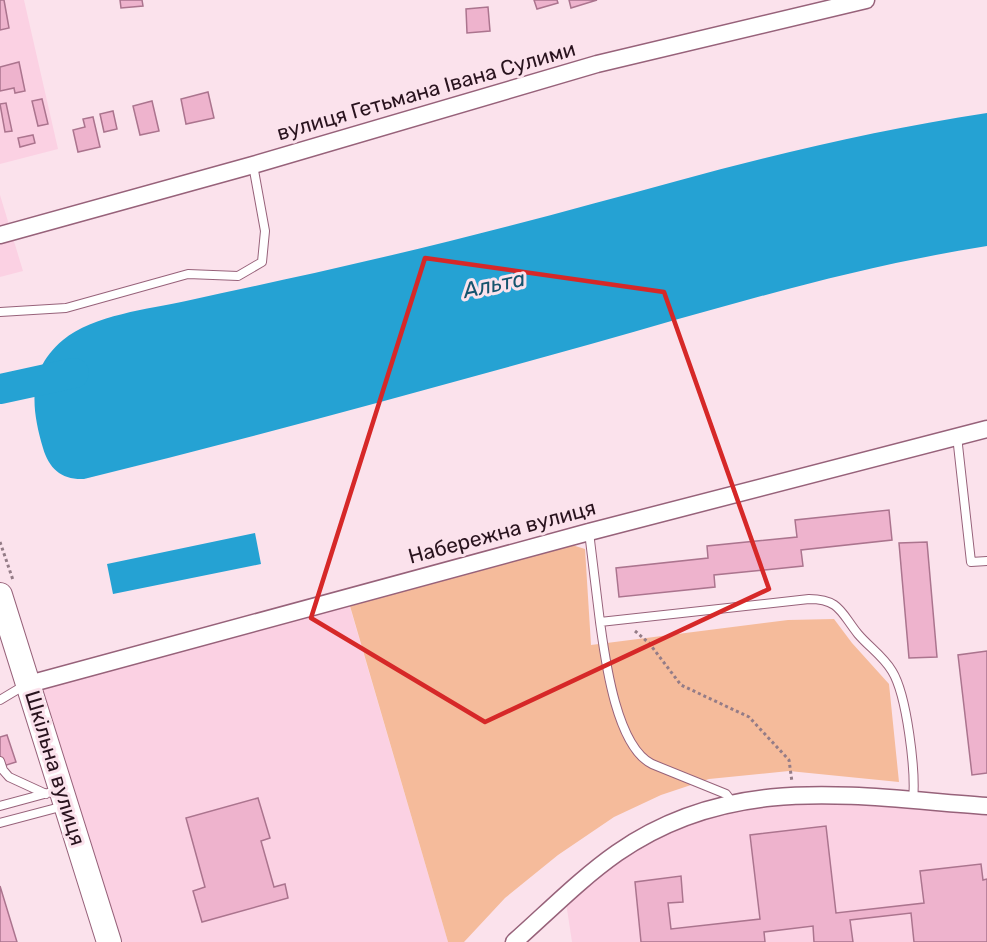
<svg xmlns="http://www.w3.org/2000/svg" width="987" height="942" font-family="Rubik,sans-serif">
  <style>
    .built { fill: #fbd1e3 }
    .green { fill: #f5bb9b }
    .water { fill: #25a2d3 }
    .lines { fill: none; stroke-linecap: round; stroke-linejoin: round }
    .river { stroke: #25a2d3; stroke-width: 30 }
    .building { fill: #eeb3cd; stroke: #ab748e; stroke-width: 1.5 }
    .service-casing { stroke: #97627a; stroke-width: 10 }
    .minor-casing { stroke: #97627a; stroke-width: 19 }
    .secondary-casing { stroke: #97627a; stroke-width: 26 }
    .path { stroke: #947c87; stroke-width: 3; stroke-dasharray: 3 3; stroke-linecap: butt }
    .service { stroke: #fff; stroke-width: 8 }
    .minor { stroke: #fff; stroke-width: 16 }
    .secondary { stroke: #fff; stroke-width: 24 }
    .marked { fill: none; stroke: #d62828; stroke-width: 4.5; stroke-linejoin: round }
    .labels { text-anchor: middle; stroke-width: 6; stroke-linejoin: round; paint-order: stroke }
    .street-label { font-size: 21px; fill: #29131e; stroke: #fbe2ec }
    .water-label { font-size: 22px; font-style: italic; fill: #15546e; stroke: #fbe2ec }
  </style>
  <rect width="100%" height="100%" fill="#fbe2ec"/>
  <path class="built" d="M0,0H24L58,149L0,164Z
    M0,195L23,271L0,277Z
    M347,597L448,942H109L29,684Z
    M767,797L987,806V942H572L565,896L653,833Z"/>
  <path class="green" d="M572,545L585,549L591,645L788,620L834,619L852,643L889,684L899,782L789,771L709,779L661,795L614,817L558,855L505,898L464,942H448L350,606Z"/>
  <path class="water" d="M987,113V246C853,267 722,307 591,344C423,391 254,437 84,479C62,480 49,469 43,448C31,407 27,370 63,340C93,315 149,309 186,301C249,287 312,274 375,259C476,236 577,208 677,181C779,153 882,129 987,113Z
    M255,533L261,564L113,594L107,564Z"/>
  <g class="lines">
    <path class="river" d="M0,389L74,373"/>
  </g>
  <path class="building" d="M0,0H4L9,28L0,30Z
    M120,0H142L143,6L121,8Z
    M534,0H557L558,3L537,9Z
    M569,0H597L571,8Z
    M488,7L490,31L467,33L466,9Z
    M19,62L25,91L15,93L14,88L0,91V67Z
    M208,92L214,118L186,124L181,99Z
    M42,99L48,124L38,126L32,101Z
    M152,101L159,131L140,135L133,106Z
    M6,103L12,131L5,132L0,104Z
    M113,111L117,129L104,132L100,114Z
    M93,117L100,147L78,152L73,130L85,127L83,119Z
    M33,135L35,143L20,147L18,138Z
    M889,510L892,540L801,550L803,566L714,575L715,587L619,597L616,568L708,558L707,546L797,537L795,520Z
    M927,542L937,657L909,658L899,543Z
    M987,651V773L972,775L958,655Z
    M7,735L16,762L0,767V737Z
    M258,798L270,838L261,841L274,887L285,884L288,898L202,922L193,891L205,887L186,818Z
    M826,826L836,913L924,903L920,871L981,864L983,880L987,879V942H914L911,913L850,920L853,942H814L813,926L764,932L765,942H641L635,882L681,876L683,902L668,903L671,929L760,919L750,835Z
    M0,886L17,942H0Z"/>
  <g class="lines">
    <g class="service-casing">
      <path id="service" d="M0,312L66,308L188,274L238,276L262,262L265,231L253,165
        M957,436L971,562L987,561
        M589,532L600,622L809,599C840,599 841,613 858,634C869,647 883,656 892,671C907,695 916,772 913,801
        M600,622C605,658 616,746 652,764L726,794L732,802
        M0,700L25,685
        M0,761L3,770L9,777L46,794
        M0,806L59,790
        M0,823L64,806"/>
    </g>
    <g class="minor-casing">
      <path id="minor" d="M0,235L253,165L597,64L866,0
        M29,684L589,532L987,429
        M514,942C548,912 580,879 617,853C733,772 856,797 987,806"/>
    </g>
    <g class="secondary-casing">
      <path id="secondary" d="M0,595L109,942"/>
    </g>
    <path class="path" d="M0,542L13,580
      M635,631L649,643L681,685L749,717L789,760L792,782"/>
    <use href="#service" class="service"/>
    <use href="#minor" class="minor"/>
    <use href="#secondary" class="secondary"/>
  </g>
  <path class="marked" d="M425,258L664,292L769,589L485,722L311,618Z"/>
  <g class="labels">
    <g class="street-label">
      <text transform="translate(426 91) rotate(-16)" y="7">вулиця Гетьмана Івана Сулими</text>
      <text transform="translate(502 532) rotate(-15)" y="7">Набережна вулиця</text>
      <text transform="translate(55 768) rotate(73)" y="7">Шкільна вулиця</text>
    </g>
    <g class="water-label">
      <text transform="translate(494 284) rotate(-12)" y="8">Альта</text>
    </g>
  </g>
</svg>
